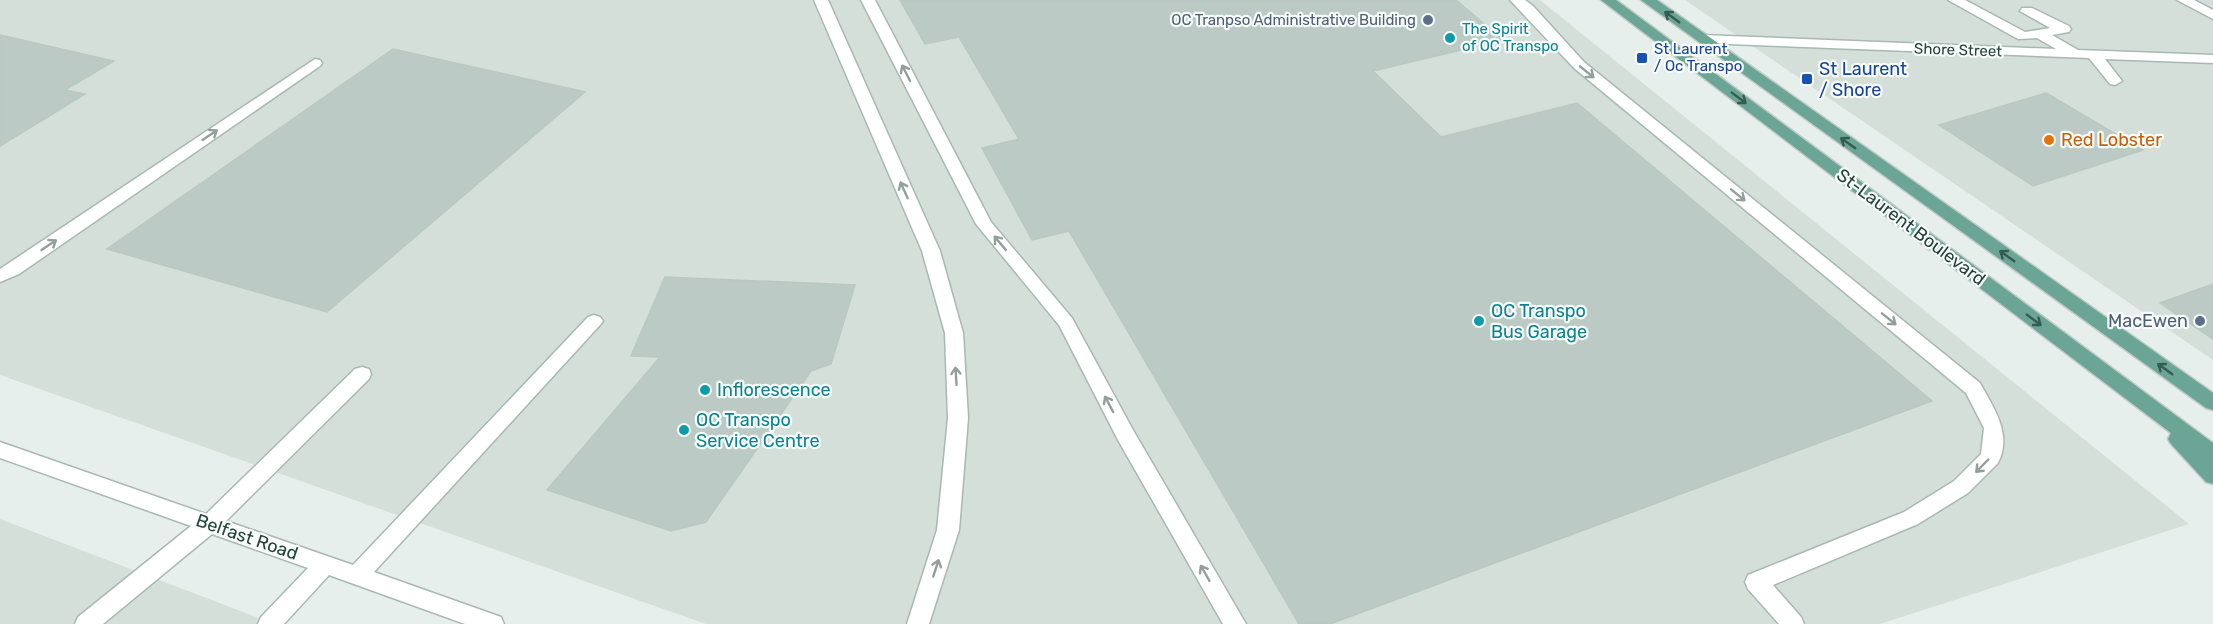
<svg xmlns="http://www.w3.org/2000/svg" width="2213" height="624" font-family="Rubik,sans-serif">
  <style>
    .built { fill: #d4dfda }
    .building { fill: #bbcac4; stroke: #b8c9c2; stroke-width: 1.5 }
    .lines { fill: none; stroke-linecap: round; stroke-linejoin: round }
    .minor-casing { stroke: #a8b8b2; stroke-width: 3 }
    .major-casing { stroke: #c2cac8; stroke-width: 3 }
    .minor { fill: #fff; fill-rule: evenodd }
    .major { fill: #6aa596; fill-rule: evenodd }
    .oneway { stroke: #365b51 }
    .oneway2 { stroke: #92a09c }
    .service-dot { fill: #5c6f8a; stroke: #f7fbf9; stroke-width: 2 }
    .culture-dot { fill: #0f9aa8; stroke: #f7fbf9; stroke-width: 2 }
    .transit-dot { fill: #1a4fb4; stroke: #f7fbf9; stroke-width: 2 }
    .food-dot { fill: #e8710a; stroke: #f7fbf9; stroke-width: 2 }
    .labels { text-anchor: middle; stroke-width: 4.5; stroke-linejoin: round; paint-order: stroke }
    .far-service-label { font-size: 15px; fill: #4e5e75; stroke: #f7fbf9; text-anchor: end }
    .far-culture-label { font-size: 15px; fill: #0d838f; stroke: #f7fbf9; text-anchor: start }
    .far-transit-label { font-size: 15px; fill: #164399; stroke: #f7fbf9; text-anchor: start }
    .far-street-label { font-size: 15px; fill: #24423a; stroke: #f7fbf9 }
    .transit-label { font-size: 18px; fill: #164399; stroke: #f7fbf9; text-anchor: start }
    .food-label { font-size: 18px; fill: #c56008; stroke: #f7fbf9; text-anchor: start }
    .street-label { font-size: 18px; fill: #24423a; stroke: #f7fbf9 }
    .culture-label { font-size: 18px; fill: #0d838f; stroke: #f7fbf9; text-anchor: start }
    .service-label { font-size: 18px; fill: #4e5e75; stroke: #f7fbf9; text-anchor: end }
  </style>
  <rect width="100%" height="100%" fill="#e6efeb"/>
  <path class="built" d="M0,0H1540L2189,524L1880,624H706L0,375Z
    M1685,0H2213V360L1767,56Z
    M0,519L274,624H0Z"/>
  <path class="building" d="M900,0H1456L1503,40L1373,71L1441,137L1577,103L1932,401L1330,624H1299L1069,231L1032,240L982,148L1019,139L959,37L925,44Z
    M0,35L114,61L65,90L85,94L0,146Z
    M393,49L585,92L327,312L107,249Z
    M2046,93L2143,150L2033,186L1939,125Z
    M665,277L855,285L831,364L811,371L706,522L671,531L547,490L660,357L631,356Z
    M2213,284V339L2160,303Z"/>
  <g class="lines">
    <g class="minor-casing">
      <path id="minor" d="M814,0H828L940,251L963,333L968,418L959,530L929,624H907L937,530L948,418L945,333L922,251Z
        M861,0H875L991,222L1072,318L1133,430L1246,624H1223L1118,440L1059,325L976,224Z
        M1510,0H1525L1533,6L1584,62L1980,383C1993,407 2013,434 1998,463L1968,493L1918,524L1773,585L1801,617L1804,624H1779L1748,589L1745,582L1748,575L1904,512L1954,481L1981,454L1984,428L1966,393L1574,68Z
        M1948,0H1965L2025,32L2050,28L2020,11L2022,8H2032L2069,26L2071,29L2069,32L2052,35L2078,50L2213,55V63L2105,59L2122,81L2115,85L2110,84L2089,58L1703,43L1696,39L1703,35L2056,49L2037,38L2018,39Z
        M2177,0H2194L2213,10V19Z
        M315,59L320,60L322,63L320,66L19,274L0,282V269Z
        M594,315L600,317L603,321L600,325L374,572L501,617L504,624H465L329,575L284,624H258L261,617L308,568L212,534L103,624H75L78,617L191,526L0,458V442L206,514L355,369L362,367L369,369L371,374L369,379L226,521L353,565L588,317Z"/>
    </g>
    <g class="major-casing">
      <path id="major" d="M1601,0H1616L2213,443V484L2206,482L2171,444L2168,439L2171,433Z
        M1641,0H1657L2213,393V410L2206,408Z"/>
    </g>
    <use href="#minor" class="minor"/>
    <use href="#major" class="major"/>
  </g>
  <defs><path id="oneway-shaft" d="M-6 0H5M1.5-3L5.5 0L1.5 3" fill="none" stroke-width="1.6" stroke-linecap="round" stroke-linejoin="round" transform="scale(1.5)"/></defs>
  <g class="oneway">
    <use href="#oneway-shaft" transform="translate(1672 17) rotate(-144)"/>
    <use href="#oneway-shaft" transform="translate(1739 98) rotate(37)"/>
    <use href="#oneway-shaft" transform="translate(1848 143) rotate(-145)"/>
    <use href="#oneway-shaft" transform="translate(2007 256) rotate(-144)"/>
    <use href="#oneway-shaft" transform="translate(2034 320) rotate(37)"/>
    <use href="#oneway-shaft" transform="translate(2165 369) rotate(-144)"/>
  </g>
  <g class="oneway2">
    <use href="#oneway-shaft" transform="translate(1587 72) rotate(39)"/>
    <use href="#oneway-shaft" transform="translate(906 73) rotate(-117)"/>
    <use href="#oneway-shaft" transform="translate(210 135) rotate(-34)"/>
    <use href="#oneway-shaft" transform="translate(904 190) rotate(-114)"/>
    <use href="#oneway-shaft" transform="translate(1738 195) rotate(39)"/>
    <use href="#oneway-shaft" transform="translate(1000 243) rotate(-130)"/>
    <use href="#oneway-shaft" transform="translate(49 245) rotate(-34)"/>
    <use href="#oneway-shaft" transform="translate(1889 319) rotate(39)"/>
    <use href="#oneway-shaft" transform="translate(956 376) rotate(-93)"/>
    <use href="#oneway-shaft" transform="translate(1109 404) rotate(-118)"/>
    <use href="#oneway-shaft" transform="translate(1982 466) rotate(134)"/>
    <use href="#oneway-shaft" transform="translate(936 568) rotate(-72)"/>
    <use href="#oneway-shaft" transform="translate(1205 573) rotate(-120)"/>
  </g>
  <g class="service-dot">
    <circle cx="1428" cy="20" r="6"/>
    <circle cx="2200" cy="321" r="6"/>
  </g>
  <g class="culture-dot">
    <circle cx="1450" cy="38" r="6"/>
    <circle cx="1479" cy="321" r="6"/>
    <circle cx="705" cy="390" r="6"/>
    <circle cx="684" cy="430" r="6"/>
  </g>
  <g class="transit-dot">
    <rect x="1636" y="52" width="12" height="12" rx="3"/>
    <rect x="1801" y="73" width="12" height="12" rx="3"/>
  </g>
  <circle class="food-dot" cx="2049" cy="140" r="6"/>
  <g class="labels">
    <g class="far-service-label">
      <text x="1416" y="25">OC Tranpso Administrative Building</text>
    </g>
    <g class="far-culture-label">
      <text x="1462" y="34">The Spirit<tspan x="1462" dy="17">of OC Transpo</tspan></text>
    </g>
    <g class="far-transit-label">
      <text x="1654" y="54">St Laurent<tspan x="1654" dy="17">/ Oc Transpo</tspan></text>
    </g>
    <g class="far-street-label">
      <text transform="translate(1958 50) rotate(2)" y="5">Shore Street</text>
    </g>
    <g class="transit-label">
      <text x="1819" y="75">St Laurent<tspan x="1819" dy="21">/ Shore</tspan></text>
    </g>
    <g class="food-label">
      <text x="2061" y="146">Red Lobster</text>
    </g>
    <g class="street-label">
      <text transform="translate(1911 227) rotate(37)" y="6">St-Laurent Boulevard</text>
      <text transform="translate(247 537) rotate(19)" y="6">Belfast Road</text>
    </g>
    <g class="culture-label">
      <text x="1491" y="317">OC Transpo<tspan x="1491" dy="21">Bus Garage</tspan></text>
      <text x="717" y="396">Inflorescence</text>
      <text x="696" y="426">OC Transpo<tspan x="696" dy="21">Service Centre</tspan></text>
    </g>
    <g class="service-label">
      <text x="2188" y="327">MacEwen</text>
    </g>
  </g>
</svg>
